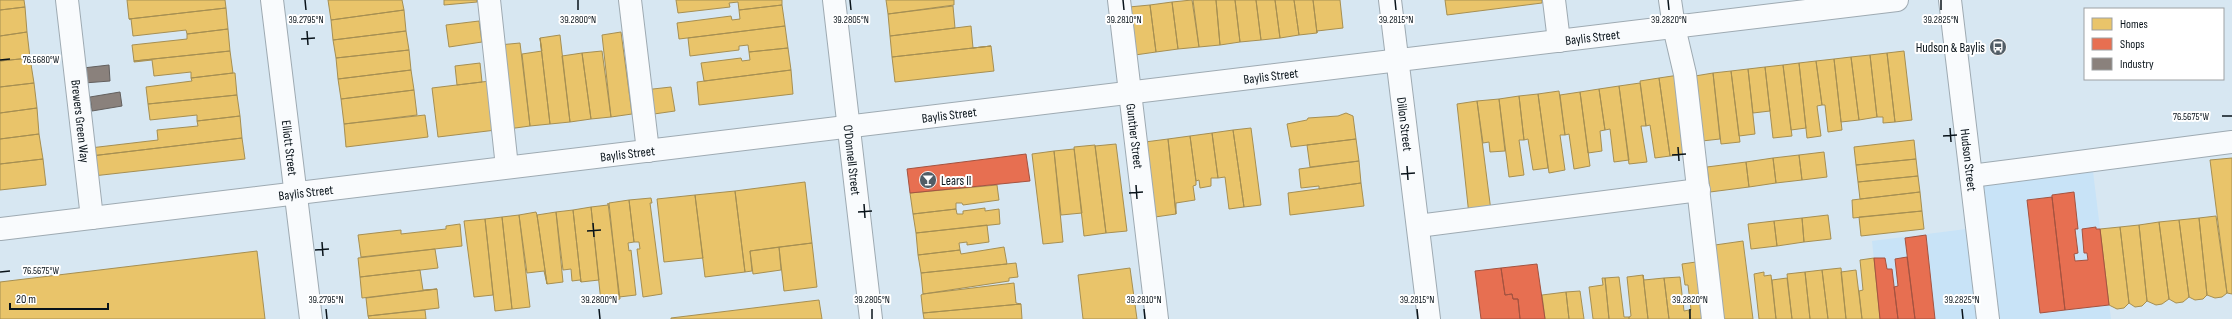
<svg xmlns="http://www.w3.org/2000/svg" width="2232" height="319" font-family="'Sofia Sans Condensed',sans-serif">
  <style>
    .built { fill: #c8e3f7 }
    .homes { fill: #e9c46a; stroke: #a68f52 }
    .shops { fill: #e76f51; stroke: #a45340 }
    .industry { fill: #8a817c; stroke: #63605f }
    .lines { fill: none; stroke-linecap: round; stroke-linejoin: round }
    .minor-casing { stroke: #9eaab2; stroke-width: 24 }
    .minor { stroke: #f9fbfd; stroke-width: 22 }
    .ticks { fill: none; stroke: #09131a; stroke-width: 1.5 }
    .labels { text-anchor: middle; stroke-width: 4; stroke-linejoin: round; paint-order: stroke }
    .street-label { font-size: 13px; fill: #09131a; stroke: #fff }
    .poi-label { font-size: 13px; fill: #09131a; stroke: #fff; text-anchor: end }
    .ticks-label { font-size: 10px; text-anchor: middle; fill: #09131a; stroke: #fff; stroke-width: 4; stroke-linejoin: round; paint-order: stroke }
  </style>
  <rect width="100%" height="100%" fill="#d7e7f2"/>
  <path class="built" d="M2092,163L2111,319H1880L1872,241L1974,228L1968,179Z"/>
  <path class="homes" d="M0,0H24L25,7L0,10Z
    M127,0H225L226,8L129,19Z
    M328,0H402L404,10L331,20Z
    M444,0H477V2L444,5Z
    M676,0H782V5L739,10L738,2L729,3L730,7L678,13Z
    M886,0H954V5L888,14Z
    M1192,0L1199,47L1178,49L1172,2Z
    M1193,0H1216L1220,45L1199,47Z
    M1216,0H1235L1240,42L1220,45Z
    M1235,0H1256L1261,40L1240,42Z
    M1256,0H1275L1280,38L1261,40Z
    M1275,0H1294L1299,35L1280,38Z
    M1294,0H1313L1317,33L1299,35Z
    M1313,0H1340L1343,28L1317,31V33Z
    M1445,0H1542V3L1447,15Z
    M1172,2L1178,49L1156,52L1150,5Z
    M782,5L785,26L679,39L677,23L731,16L732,20L740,19L739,10Z
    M1150,5L1156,52L1135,55L1129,7Z
    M953,6L955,28L890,36L888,14Z
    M25,7L27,32L0,36V10Z
    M226,8L228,29L187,34L186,30L133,36L131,19H129Z
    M404,10L406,31L333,40L331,20Z
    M479,21L482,42L449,47L446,25Z
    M785,26L788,48L749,52L748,45L739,46V50L690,56L688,38Z
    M971,26L973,48L991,46L892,57L890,36Z
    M228,29L230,51L134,61L132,45L187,39V34Z
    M406,31L409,50L336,58L333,40Z
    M27,32L30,58L0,61V36Z
    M621,32L632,114L611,117L602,35Z
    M560,35L570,122L550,124L540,38Z
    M540,38L550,124L530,126L522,54L542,51Z
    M520,43L530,126L508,129L499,45Z
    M991,46L994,71L895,82L892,57Z
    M788,48L791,70L704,81L701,63L741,58L742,61L750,60L749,52Z
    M409,50L411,70L338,79L336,58Z
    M230,51L233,73L191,78V72L154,76L152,60L134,62V61Z
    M602,51L611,117L591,119L582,53Z
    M1904,51L1912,120L1895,122L1887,53Z
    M582,53L591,119L570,122L562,56Z
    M1887,53L1895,122L1883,123V117H1877L1870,55Z
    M1870,55L1877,117L1859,120L1851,57Z
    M1851,57L1859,120L1841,122L1834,59Z
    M30,58L34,83L0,87V61Z
    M1834,59L1842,130L1828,132L1825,105H1822L1816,61Z
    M1816,61L1822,105L1817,106L1821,136L1807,138L1799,63Z
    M480,63L482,82L457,85L455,66Z
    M1799,63L1806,128L1791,130L1783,65Z
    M1783,65L1792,136L1773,138L1765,67Z
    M1765,67L1770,111L1753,113L1748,69Z
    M1748,69L1755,134L1739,136L1731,71Z
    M411,70L414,90L341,99L338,79Z
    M791,70L793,94L699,105L697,82Z
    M1731,71L1740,142L1721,144L1713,73Z
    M233,73H235L237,95L148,104L146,87L192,81L191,78Z
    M1713,73L1720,139L1702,141L1695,76Z
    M1679,75L1686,154L1670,156L1659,78Z
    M1659,78L1670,156L1655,158L1650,125L1646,126L1640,81Z
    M490,81L496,130L438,137L432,88Z
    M34,83L37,108L0,113V87Z
    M1640,83L1646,126H1641L1647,162L1629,164L1619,86Z
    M1619,86L1629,160L1614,162L1610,129L1605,130L1599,89Z
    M671,87L675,111L647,115L644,90Z
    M1599,89L1605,130L1600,131L1602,151L1588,153L1580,92Z
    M414,90L417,115L344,124L341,99Z
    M1559,91L1565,135H1560L1565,170L1549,173L1538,94Z
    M1580,92L1590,166L1574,169L1569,134L1565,135L1560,95Z
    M1538,94L1548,168L1533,170L1528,139L1524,140L1519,96Z
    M237,95L240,116L197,121V115L150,120L148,104Z
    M1519,96L1524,140H1519L1524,175L1509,177L1499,99Z
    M1499,99L1505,151L1490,152L1489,142L1483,143L1477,101Z
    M1477,101L1491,211L1469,215L1457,104Z
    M37,108L39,134L0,139V113Z
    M1346,113L1353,116L1356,139L1291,147L1287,124L1307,120L1308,118L1338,116Z
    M425,115L428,137L346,147L344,124Z
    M240,116L242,138L91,156L90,148L158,140L157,130L198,126L197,121Z
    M1251,128L1261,205L1244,207L1233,130Z
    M1233,130L1244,207L1229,209L1225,177L1218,178L1212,133Z
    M1212,133L1218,178H1211V186L1200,188L1199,180L1196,181L1190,136Z
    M39,134L43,159L0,164V139Z
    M1190,136L1196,181V185L1193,186L1195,200L1176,203V214L1168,139Z
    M242,138L245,159L93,176L91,156Z
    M1168,139L1176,214L1155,217L1145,142Z
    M1356,139L1359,161L1310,167L1307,145Z
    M1914,140L1916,159L1856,165L1854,147Z
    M1116,144L1127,231L1106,233L1095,146Z
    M1095,145L1106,233L1084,236L1074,147Z
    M1074,149L1082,213L1061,215L1054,151Z
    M1054,151L1063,242L1043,244L1032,154Z
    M1824,152L1827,177L1802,180L1799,155Z
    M1799,155L1802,180L1776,183L1773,158Z
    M1773,158L1776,183L1749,187L1746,162Z
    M2232,158V294L2227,293L2210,160Z
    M43,159L46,185L0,190V164Z
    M1916,159L1918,176L1858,182L1856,165Z
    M1359,161L1361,183L1319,189V186L1301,188L1299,169Z
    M1746,162L1749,187L1710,192L1707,167Z
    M1918,176L1920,192L1860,199L1858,182Z
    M805,182L812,243L750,251L752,271L745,272L735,191Z
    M1361,183L1364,206L1290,215L1288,193Z
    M997,185L999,200L963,205L962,203H956V209L913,214L910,193Z
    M735,191L745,272L705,277L695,195Z
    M1920,192L1922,211L1853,218L1852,200Z
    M695,195L703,258L664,262L657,199Z
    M651,198L652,203H650L662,294L643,297L637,249H640L639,242H634L629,200Z
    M629,200L634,242L628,243L629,251L631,250L636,295L619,297L609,203Z
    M608,203L620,299L601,302L591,207L608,205Z
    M591,207L599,280L581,282L573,210Z
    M985,208V211L999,209L1000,224L916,233L913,214L956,209L957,214H963V211Z
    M573,210L581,282L580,280L572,281L571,269L563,270L556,212Z
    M1922,211L1924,229L1861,236L1859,217Z
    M536,212L537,215L547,284L544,271L527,273L519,215Z
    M556,212L563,282L547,284L537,215Z
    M519,215L530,307L512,309L502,217Z
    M1828,215L1831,239L1804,242L1802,218Z
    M2216,216L2227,293L2222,297L2215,298L2207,295L2199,218Z
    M502,217L512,309L495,311L485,219Z
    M1802,218L1804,242L1777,246L1774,221Z
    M2199,218L2207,295L2203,299L2195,300L2189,297L2179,220Z
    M485,219L493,295L474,297L464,221Z
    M2179,220L2189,297L2183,302L2176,303L2169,299L2159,222Z
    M1774,221L1777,246L1751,249L1748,224Z
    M2159,222L2169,299L2162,304L2156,305L2147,301L2139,225Z
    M460,224L462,246L361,257L358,235L401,230V234L446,229V226Z
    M987,225L989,242L967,245V242L959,243L960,250L918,255L916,233Z
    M2139,225L2147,301L2142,306L2135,307L2129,303L2120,227Z
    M2120,227L2129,303L2124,308L2117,309L2109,305L2100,229Z
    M1743,241L1753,319H1724L1715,245Z
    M812,243L817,287L784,291L779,247Z
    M779,247L781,270L753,274L750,251Z
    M1004,247L1007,264L921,273L918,255L960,250L961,254Z
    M435,249L438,268L360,277L358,258Z
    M257,251L265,319H0V282Z
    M1874,258L1880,319H1862L1859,291L1863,290L1860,260Z
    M1703,261L1710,319H1690L1689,310H1691L1688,285H1685L1682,264Z
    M1016,263L1018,277L1009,278V281L923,294L921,273Z
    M1130,268L1137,319H1083L1078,275Z
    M1841,268L1846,319H1828L1822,270Z
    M420,270L423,290L437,289L362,298L360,277Z
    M1822,270L1828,319H1810L1805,272Z
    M1856,270L1862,319H1846L1841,272Z
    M1764,272V276L1771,275L1776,319H1759L1754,274Z
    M1805,272L1810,319H1792L1787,274Z
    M1643,275L1644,280L1664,278L1669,319H1648Z
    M1643,275L1648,319H1629V317L1631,316L1627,277Z
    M1619,277L1624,317H1629V319H1609L1605,278Z
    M1680,277L1684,311L1689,310L1690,319H1669L1664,278Z
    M1602,278H1605L1609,319H1593L1589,287L1603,285Z
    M1787,278L1792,319H1776L1772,280Z
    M1014,283L1016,303L1021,304L923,313L921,295L923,294Z
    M437,289L439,308L368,316L366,298Z
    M1580,291L1584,319H1569L1566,292Z
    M1566,292L1569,319H1545L1542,295Z
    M819,300L822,319H671V318Z
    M1021,304L1022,319H924L923,313Z
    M425,310L426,319H369L368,316Z"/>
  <path class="shops" d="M1026,154L1030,181L910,193L907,169Z
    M2074,192L2078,229H2075L2078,253L2074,254L2075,261L2088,260L2087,253H2084L2082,229L2096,227V229H2100L2109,305L2065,310L2052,197V195Z
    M2052,197L2065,310L2040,313L2027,200Z
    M1926,235L1935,319H1915L1905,238Z
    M1907,257L1915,319H1898L1894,287L1898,286L1895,259Z
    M1874,258H1885L1887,269H1892L1898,319H1880Z
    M1537,264L1545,319H1520L1518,299H1513L1512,294L1505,295L1501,268Z
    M1501,268L1505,295L1512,294L1513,299H1518L1520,319H1481L1475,271Z"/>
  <path class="industry" d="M109,65L110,81L84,83L83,68Z
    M120,92L122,106L92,111L90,97Z"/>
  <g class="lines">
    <g class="minor-casing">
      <g id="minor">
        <path id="s1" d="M67,0L92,218"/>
        <path id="s2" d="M272,0L311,319"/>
        <path d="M489,0L507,167"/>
        <path d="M630,0L648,151"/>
        <path id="s3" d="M834,0L871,319"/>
        <path id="s4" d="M1119,0L1157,319"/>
        <path id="s5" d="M1390,0L1429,319"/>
        <path d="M1554,0L1559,41"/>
        <path d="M1670,0L1674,27L1685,74L1713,319"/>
        <path id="s6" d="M1950,0L1988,319"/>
        <path d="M1971,176L2232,142"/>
        <path d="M1418,226L1699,190"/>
        <path id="s7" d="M0,229L1897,0"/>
      </g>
    </g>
    <use href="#minor" class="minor"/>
  </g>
  <path class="ticks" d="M305,0L306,10M578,0V10M850,0L851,10M1123,0L1124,10M1395,0L1396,10M1668,0L1669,10M1941,0V10M307,31L308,45M301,39L315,38M0,60L10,59M2222,116H2232M1950,128L1951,142M1943,136L1957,135M1678,147L1679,161M1672,155L1686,154M1407,166L1408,180M1401,174L1415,173M1136,185L1137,199M1129,193L1143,192M864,204L865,218M858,212L872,211M593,223L594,237M587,231L601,230M322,242L323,256M315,250L329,249M0,272L10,271M326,309L327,319M599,309L600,319M872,309V319M1144,309L1145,319M1417,309L1418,319M1690,309V319M1962,309L1963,319"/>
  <defs>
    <g id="bus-disc" transform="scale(0.9)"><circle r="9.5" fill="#515d66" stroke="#fff"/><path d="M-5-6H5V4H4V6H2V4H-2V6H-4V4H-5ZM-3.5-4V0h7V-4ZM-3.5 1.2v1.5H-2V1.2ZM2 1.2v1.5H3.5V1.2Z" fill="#fff"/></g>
    <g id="bar-disc" transform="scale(0.9)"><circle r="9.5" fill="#515d66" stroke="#fff"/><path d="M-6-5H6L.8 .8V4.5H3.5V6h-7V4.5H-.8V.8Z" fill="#fff"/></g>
  </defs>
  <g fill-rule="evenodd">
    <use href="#bus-disc" x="1998" y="47"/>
    <use href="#bar-disc" x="928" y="180"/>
  </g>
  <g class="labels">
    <g class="street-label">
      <text dy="5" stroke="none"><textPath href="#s7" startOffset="1604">Baylis Street</textPath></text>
      <text dy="5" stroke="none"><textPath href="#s7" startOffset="1280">Baylis Street</textPath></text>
      <text dy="5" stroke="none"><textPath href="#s7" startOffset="956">Baylis Street</textPath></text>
      <text dy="5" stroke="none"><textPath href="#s1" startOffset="122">Brewers Green Way</textPath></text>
      <text dy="5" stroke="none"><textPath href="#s5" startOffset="125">Dillon Street</textPath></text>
      <text dy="5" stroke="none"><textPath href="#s4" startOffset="137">Gunther Street</textPath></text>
      <text dy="5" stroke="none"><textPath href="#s2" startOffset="149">Elliott Street</textPath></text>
      <text dy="5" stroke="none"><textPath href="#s7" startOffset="632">Baylis Street</textPath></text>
      <text dy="5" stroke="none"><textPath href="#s3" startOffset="161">O'Donnell Street</textPath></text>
      <text dy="5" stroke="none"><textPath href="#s6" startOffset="161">Hudson Street</textPath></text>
      <text dy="5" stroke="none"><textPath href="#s7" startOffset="308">Baylis Street</textPath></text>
    </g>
    <g class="poi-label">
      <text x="1985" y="52">Hudson &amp; Baylis</text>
      <text x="941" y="185" text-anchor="start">Lears II</text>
    </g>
  </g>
  <g class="ticks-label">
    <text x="306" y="23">39.2795°N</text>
    <text x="578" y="23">39.2800°N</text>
    <text x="851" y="23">39.2805°N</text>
    <text x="1124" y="23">39.2810°N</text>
    <text x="1396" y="23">39.2815°N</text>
    <text x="1669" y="23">39.2820°N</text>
    <text x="1941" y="23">39.2825°N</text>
    <text x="41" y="63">76.5680°W</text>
    <text x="2191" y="120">76.5675°W</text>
    <text x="41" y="274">76.5675°W</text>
    <text x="326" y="303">39.2795°N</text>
    <text x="599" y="303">39.2800°N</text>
    <text x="872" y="303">39.2805°N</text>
    <text x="1144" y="303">39.2810°N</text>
    <text x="1417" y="303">39.2815°N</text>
    <text x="1690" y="303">39.2820°N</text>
    <text x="1962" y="303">39.2825°N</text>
  </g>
  <rect x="2084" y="8" width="140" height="72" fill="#ffffff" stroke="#9da1a3"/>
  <rect x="2092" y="18" width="20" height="12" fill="#e9c46a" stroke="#9da1a3"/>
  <text x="2120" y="28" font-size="12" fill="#09131a">Homes</text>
  <rect x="2092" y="38" width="20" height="12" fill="#e76f51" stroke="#9da1a3"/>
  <text x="2120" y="48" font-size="12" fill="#09131a">Shops</text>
  <rect x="2092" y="58" width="20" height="12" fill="#8a817c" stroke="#9da1a3"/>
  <text x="2120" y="68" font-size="12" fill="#09131a">Industry</text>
  <path d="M10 303v6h98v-6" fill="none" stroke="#09131a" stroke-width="2"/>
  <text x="16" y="303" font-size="12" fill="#09131a" stroke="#ffffff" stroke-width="3" paint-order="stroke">20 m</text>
</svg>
